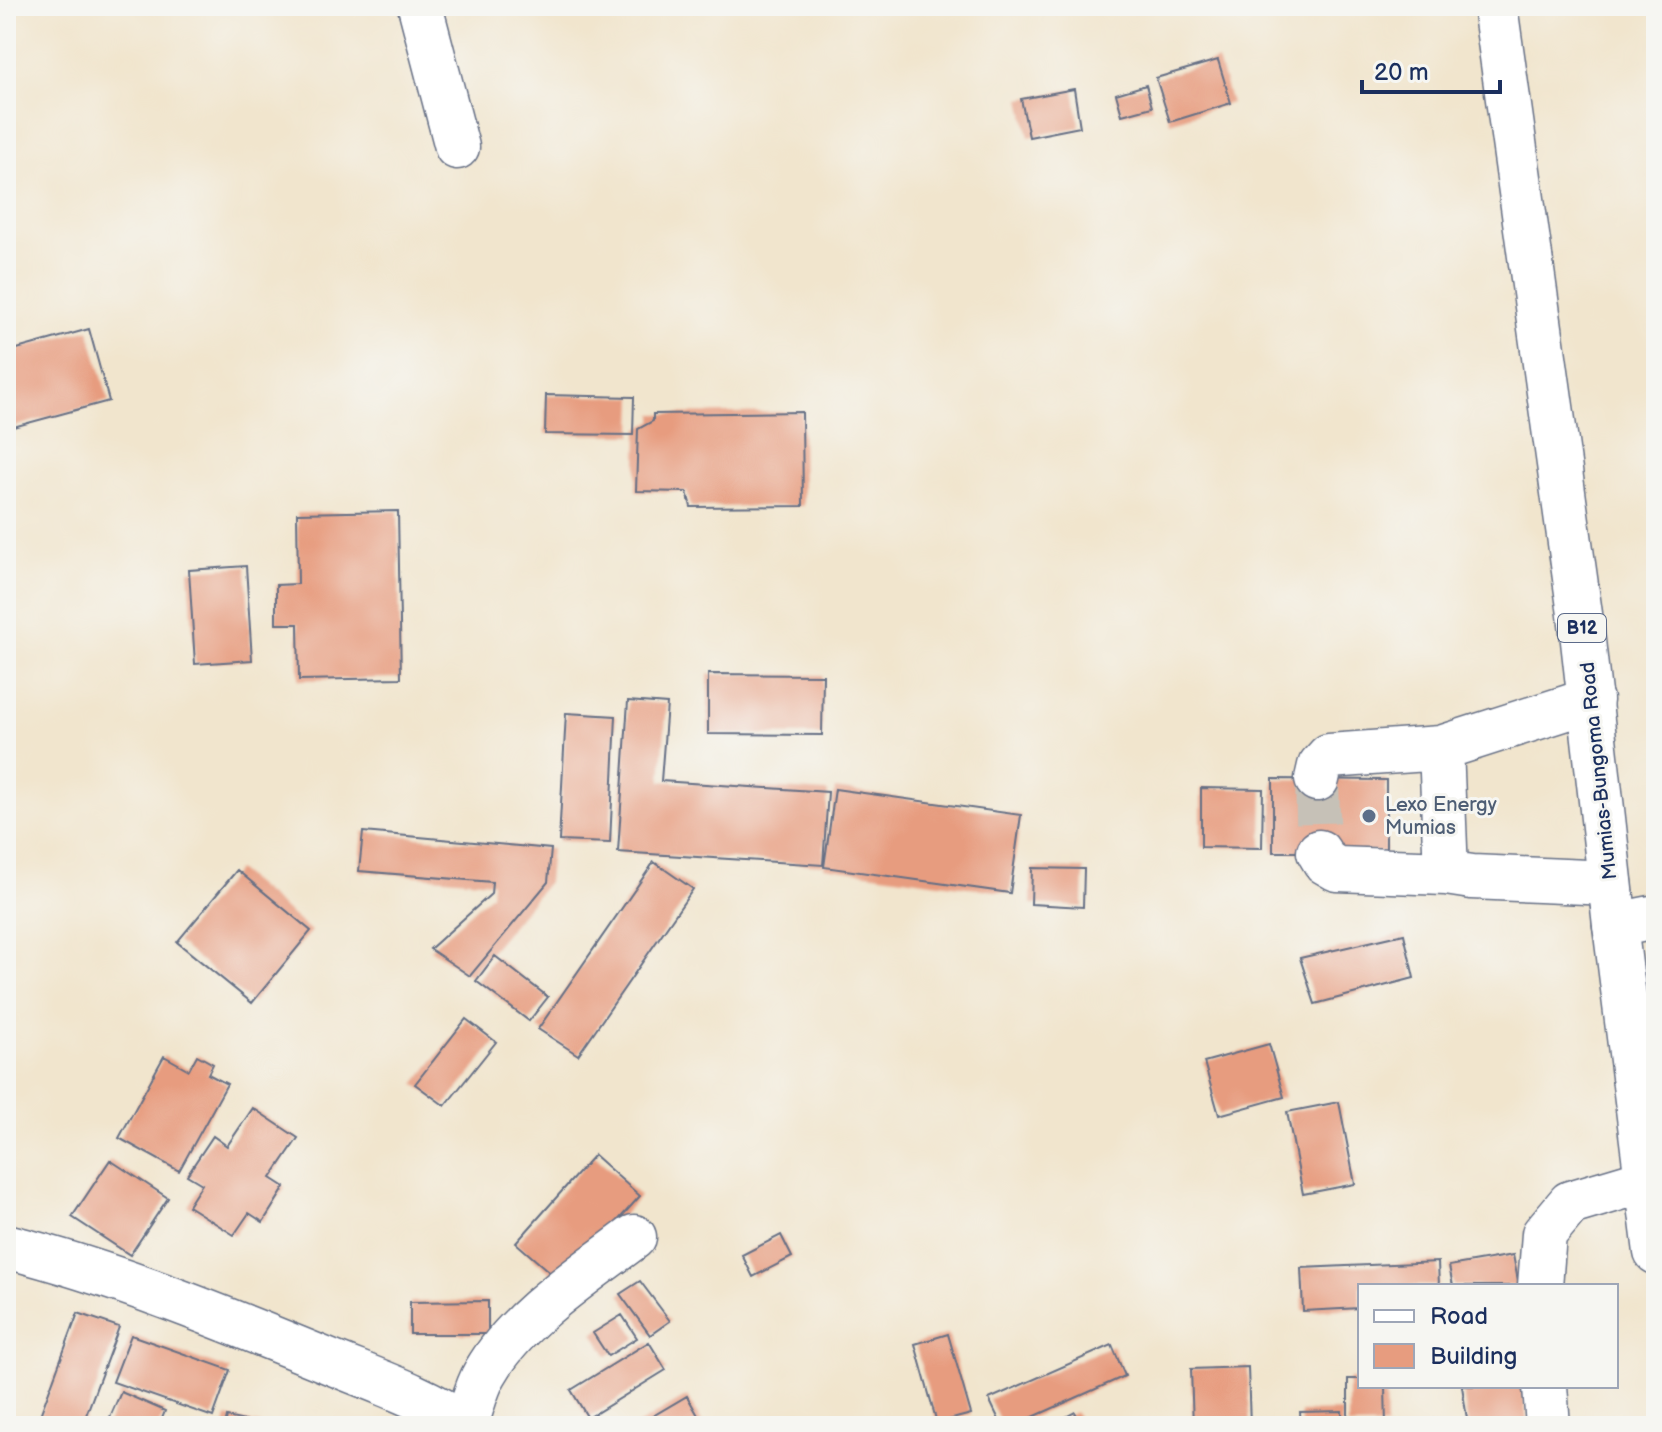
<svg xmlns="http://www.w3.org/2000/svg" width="1662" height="1432" font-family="'Balsamiq Sans',sans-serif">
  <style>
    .building { fill: #e79c7f }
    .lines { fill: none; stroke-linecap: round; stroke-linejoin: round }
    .minor-tunnel { stroke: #c6c1b7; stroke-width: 44; stroke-dasharray: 44 22; stroke-linecap: butt }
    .minor-casing { stroke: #666f85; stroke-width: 47 }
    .highway-casing { stroke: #666f85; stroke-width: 47 }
    .minor { stroke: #fff; stroke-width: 44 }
    .highway { stroke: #fff; stroke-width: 44 }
    .service-dot { fill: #5c6f8a; stroke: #f6f6f2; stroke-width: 3 }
    .labels { text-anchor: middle; stroke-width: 6; stroke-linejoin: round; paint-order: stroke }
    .shield { fill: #f6f6f2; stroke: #5d6b8a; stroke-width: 2 }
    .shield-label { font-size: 18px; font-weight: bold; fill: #1b2f5e }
    .street-label { font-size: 20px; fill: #1b2f5e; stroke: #f6f6f2 }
    .service-label { font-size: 20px; fill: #4e5e75; stroke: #f6f6f2; text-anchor: start }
  </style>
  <rect width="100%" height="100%" fill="#f6f6f2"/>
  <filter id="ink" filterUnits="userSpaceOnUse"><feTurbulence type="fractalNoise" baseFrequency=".0125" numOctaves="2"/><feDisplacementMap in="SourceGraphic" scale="16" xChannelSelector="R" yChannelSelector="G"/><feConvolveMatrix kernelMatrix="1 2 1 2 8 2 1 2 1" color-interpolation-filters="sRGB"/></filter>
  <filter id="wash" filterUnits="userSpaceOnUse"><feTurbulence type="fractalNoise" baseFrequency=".006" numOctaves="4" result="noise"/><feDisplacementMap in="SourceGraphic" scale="32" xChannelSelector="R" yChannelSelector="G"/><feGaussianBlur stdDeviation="1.8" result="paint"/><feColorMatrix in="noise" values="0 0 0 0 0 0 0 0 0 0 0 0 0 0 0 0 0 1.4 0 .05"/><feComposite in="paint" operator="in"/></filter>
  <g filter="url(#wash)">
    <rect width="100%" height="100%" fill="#f1e5cd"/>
    <g id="blocks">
      <path class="building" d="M1218,60L1231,103L1170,122L1156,78Z
        M1146,85L1152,107L1122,115L1116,94Z
        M1074,89L1080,127L1029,137L1021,99Z
        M89,329L109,401L6,429V352Z
        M546,395L634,397L633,435L545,434Z
        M802,412L803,506L691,507L687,492L636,491L638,429L653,421V414Z
        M398,511L401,678L299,680L298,624H276V585L298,584L297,513Z
        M246,566L252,660L195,664L189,570Z
        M708,674L823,675L822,735L708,734Z
        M628,701L667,704L661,781L828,792L823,865L618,852Z
        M566,713L616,716L610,843L559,841Z
        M1273,779L1386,780V852H1273Z
        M1201,788L1263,789L1262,848L1201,847Z
        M835,789L1021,815L1010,893L824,867Z
        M363,832L551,849L548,882L470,976L430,949L491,894L492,882L359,871Z
        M654,862L693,889L578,1055L538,1029Z
        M1032,868L1084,869L1083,907L1031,904Z
        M237,870L311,931L252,1003L177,942Z
        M1404,934L1414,978L1315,1004L1300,958Z
        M495,956L548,997L529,1021L476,981Z
        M466,1019L496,1042L445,1106L415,1084Z
        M1269,1044L1284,1097L1219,1115L1204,1062Z
        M197,1055L213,1064L208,1074L227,1084L179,1171L119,1138L164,1056L189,1070Z
        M1339,1102L1355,1184L1303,1194L1287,1112Z
        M253,1108L298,1138L271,1178L285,1187L263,1222L249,1213L234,1235L188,1206L202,1184L187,1175L213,1136L227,1146Z
        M594,1155L640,1196L562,1283L516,1243Z
        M110,1160L168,1198L130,1255L72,1217Z
        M781,1235L792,1257L753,1277L742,1255Z
        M1513,1255L1519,1286H1453L1449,1266Z
        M1438,1262L1439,1286H1360V1308L1303,1311L1301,1268Z
        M640,1281L670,1321L650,1335L620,1294Z
        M488,1301V1334H410V1302Z
        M78,1313L119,1327L82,1426H36Z
        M622,1315L637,1338L608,1356L593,1333Z
        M948,1334L971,1414L937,1423L915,1344Z
        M131,1335L230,1370L213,1417L113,1382Z
        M649,1342L666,1370L588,1418L571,1390Z
        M1112,1345L1125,1376L1013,1426H1002L989,1399Z
        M1248,1367L1250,1426H1193L1191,1369Z
        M1348,1379H1360V1386H1385L1386,1426H1348Z
        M1462,1386H1522L1528,1426H1468Z
        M121,1392L165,1411L159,1426H106Z
        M687,1396L704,1426H636Z
        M1342,1411V1426H1301L1300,1412Z
        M1075,1412L1083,1426H1049Z
        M227,1417L262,1425L261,1426H225Z"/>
    </g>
  </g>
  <g filter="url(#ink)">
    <use href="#blocks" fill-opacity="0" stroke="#666f85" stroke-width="2"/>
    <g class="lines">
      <path class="minor-tunnel" d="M1317,779L1319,852"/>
      <g class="minor-casing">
        <path id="minor" d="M420,6L457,147
          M1441,748L1446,873
          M1317,779L1320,766L1329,756L1441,748L1591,700
          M1319,852L1325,862L1337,869L1446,873L1472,877L1610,883
          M1615,925L1656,917
          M6,1246C113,1273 221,1317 323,1359C371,1379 424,1396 467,1426
          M1540,1286L1544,1234L1570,1203L1647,1180
          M1545,1386L1548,1426
          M466,1424C472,1408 476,1388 485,1373C516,1318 584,1275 634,1237"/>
      </g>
      <g class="highway-casing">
        <path id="highway" d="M1495,6L1580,614L1615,925L1656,1252"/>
      </g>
      <use href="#minor" class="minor"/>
      <use href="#highway" class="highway"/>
    </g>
  </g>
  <circle class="service-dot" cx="1369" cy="816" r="8"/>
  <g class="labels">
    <rect class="shield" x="1558" y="614" width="48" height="28" rx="6"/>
    <g class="shield-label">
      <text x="1582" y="634">B12</text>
    </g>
    <g class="street-label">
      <text transform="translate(1598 771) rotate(-96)" y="7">Mumias-Bungoma Road</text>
    </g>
    <g class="service-label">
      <text x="1385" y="811">Lexo Energy<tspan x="1385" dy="23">Mumias</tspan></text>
    </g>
  </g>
  <rect width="1662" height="1432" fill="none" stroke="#f6f6f2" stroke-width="32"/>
  <rect x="1358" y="1284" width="260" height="104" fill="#f6f6f2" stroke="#9ea6b7" stroke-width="2"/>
  <rect x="1374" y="1310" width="40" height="12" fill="#ffffff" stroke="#9ea6b7" stroke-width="2"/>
  <text x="1430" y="1324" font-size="24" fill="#1b2f5e">Road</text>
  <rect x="1374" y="1344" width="40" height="24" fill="#e79c7f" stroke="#9ea6b7" stroke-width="2"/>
  <text x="1430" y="1364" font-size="24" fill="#1b2f5e">Building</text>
  <path d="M1362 80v12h138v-12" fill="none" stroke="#1b2f5e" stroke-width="4"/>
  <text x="1374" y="80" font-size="24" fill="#1b2f5e" stroke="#f6f6f2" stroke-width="6" paint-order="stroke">20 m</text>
</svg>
